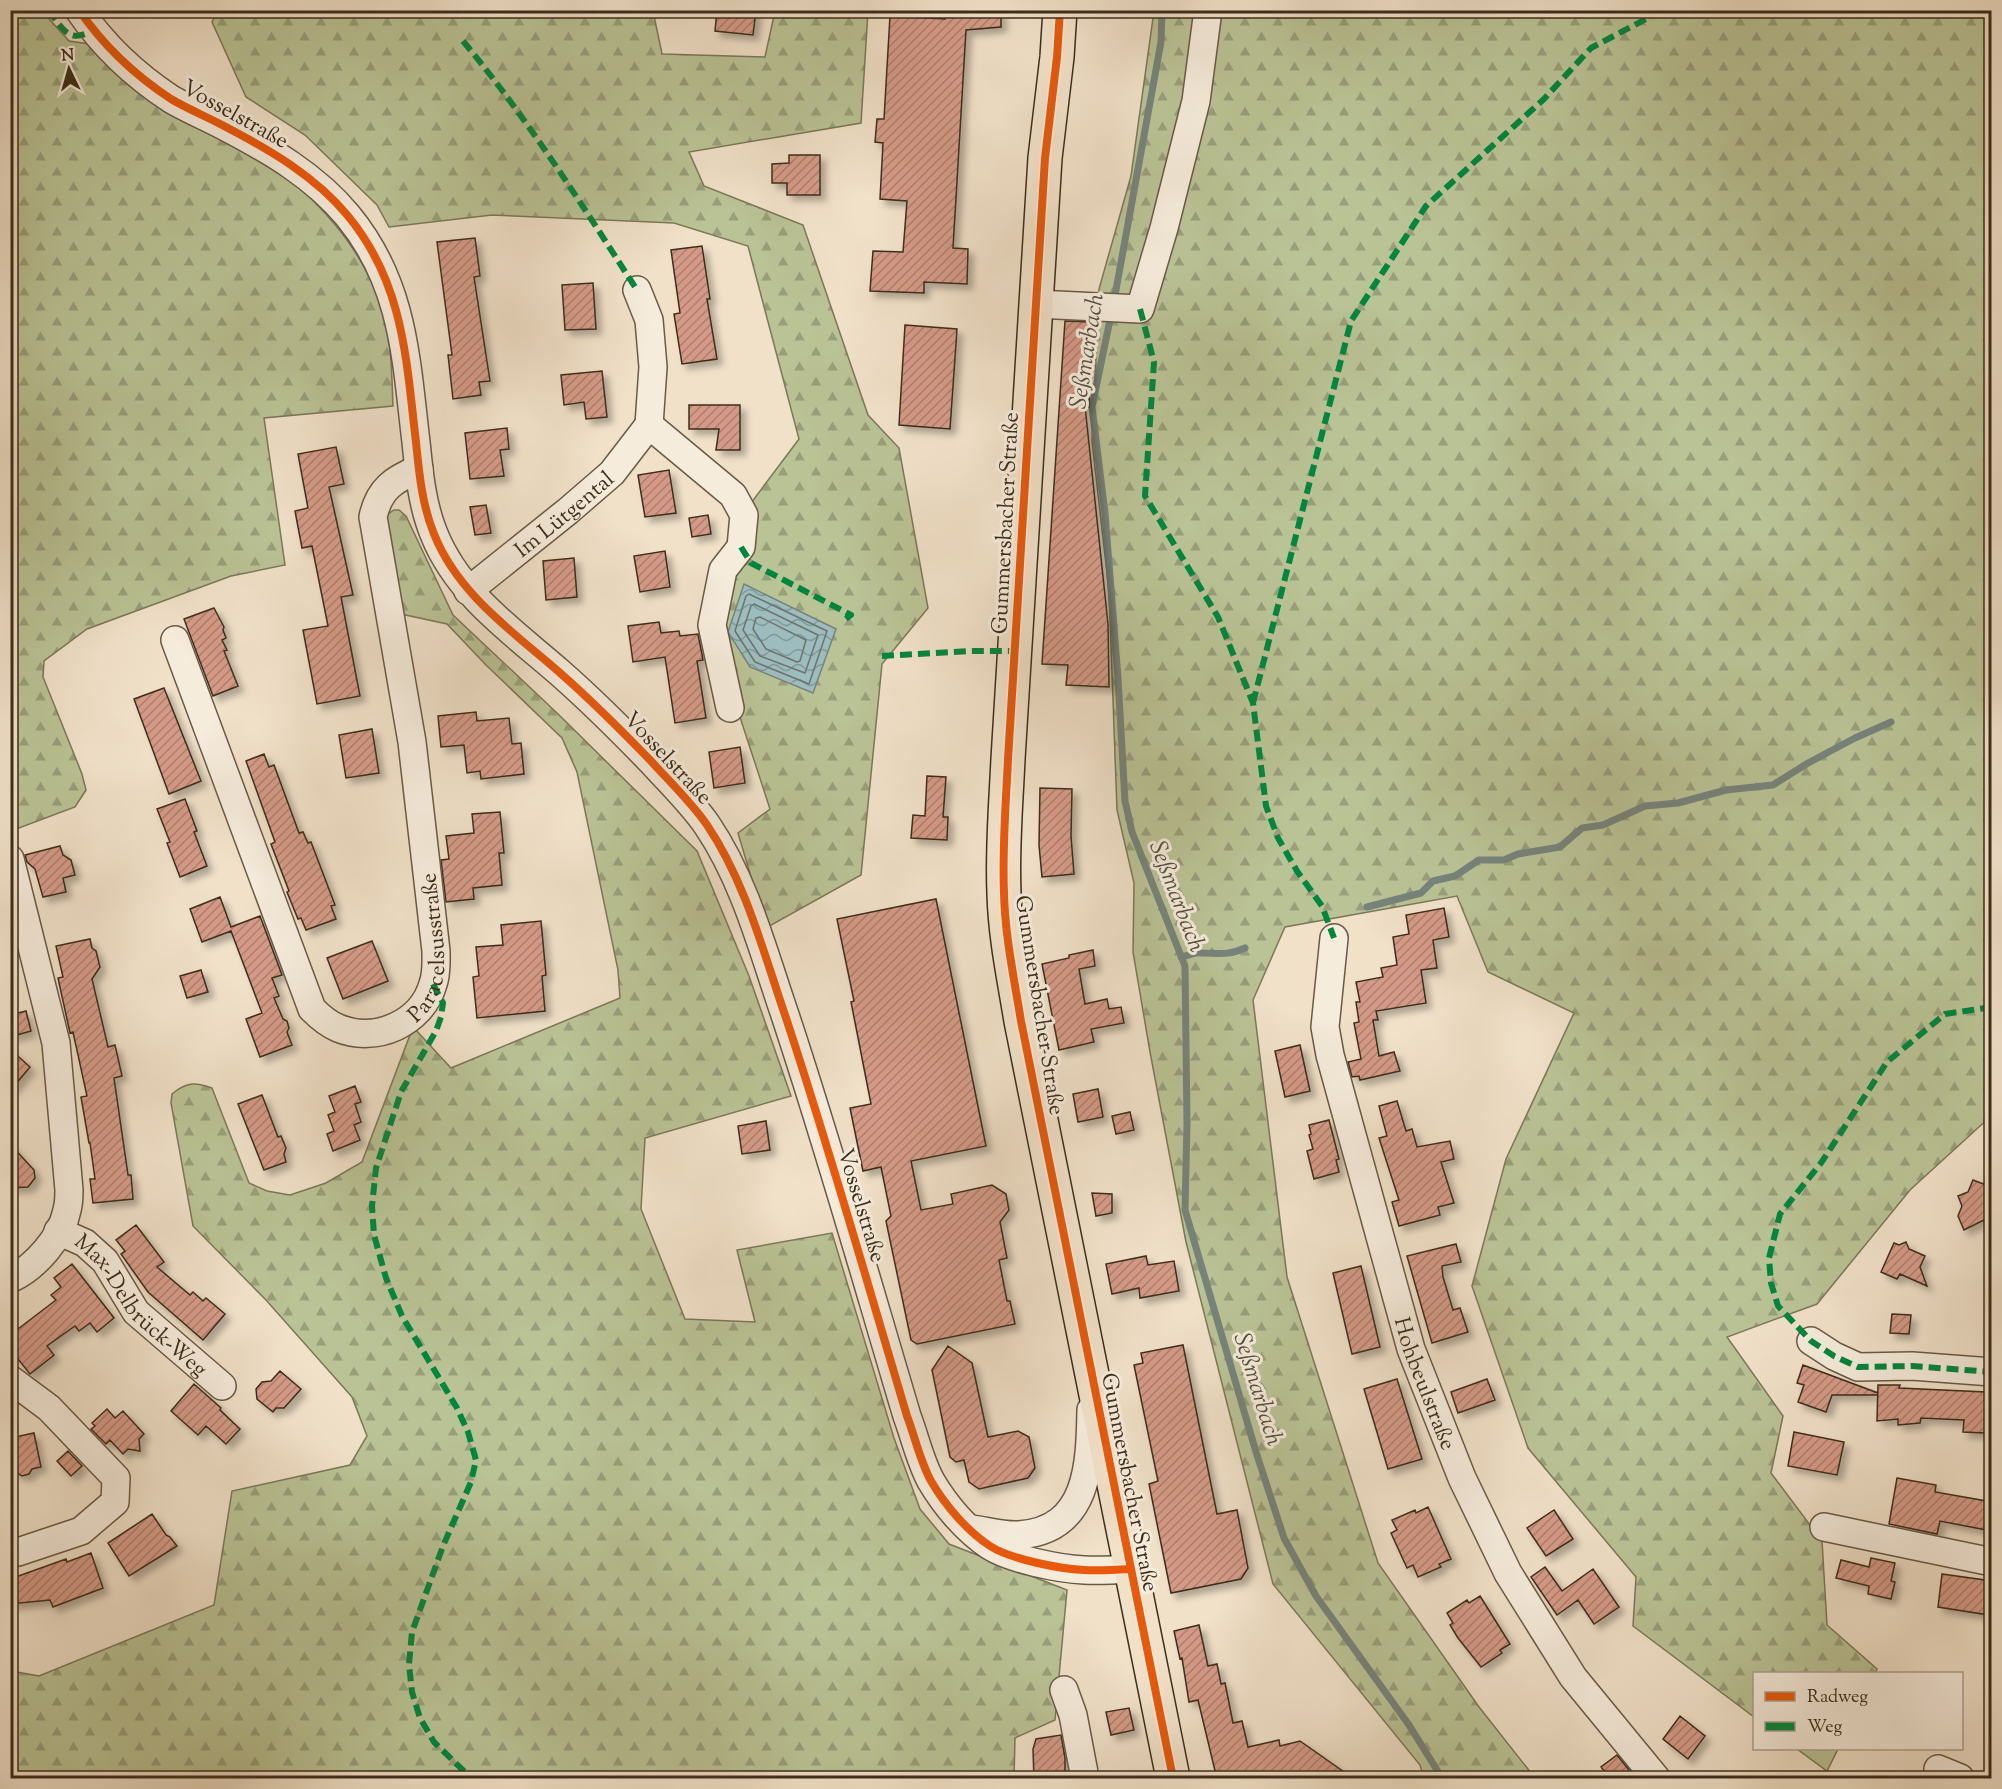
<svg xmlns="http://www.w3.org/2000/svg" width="2002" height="1789" font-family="'Sorts Mill Goudy',serif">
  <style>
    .forest { fill: url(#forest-firs); stroke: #7b7858; stroke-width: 1.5 }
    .water { fill: url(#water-waves); stroke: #76837c; stroke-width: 1.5 }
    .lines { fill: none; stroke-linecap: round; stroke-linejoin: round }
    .shore { stroke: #6c746c; stroke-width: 1.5 }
    .stream { stroke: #76837c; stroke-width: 7 }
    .building { fill: url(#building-hatch); stroke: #3c2d1a; stroke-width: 1.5; filter: url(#shadow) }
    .minor-casing { stroke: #695a46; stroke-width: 30 }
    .major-casing { stroke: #3c2d1a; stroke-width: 36 }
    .minor { stroke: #f6ecdc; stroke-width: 27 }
    .major { stroke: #f1e1c9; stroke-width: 33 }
    .quiet { stroke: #00873e; stroke-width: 6; stroke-dasharray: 12 6; stroke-linecap: butt }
    .cycleway-casing { stroke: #f6ecdc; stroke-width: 11 }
    .cycleway { stroke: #e8590c; stroke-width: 8 }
    .labels { text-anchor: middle; stroke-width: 6; stroke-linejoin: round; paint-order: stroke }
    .street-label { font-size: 22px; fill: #3c2d1a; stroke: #f6ecdc }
    .water-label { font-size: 24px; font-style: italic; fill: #545143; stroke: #f6ecdc }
  </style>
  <defs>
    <pattern id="forest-firs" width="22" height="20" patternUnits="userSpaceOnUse" patternTransform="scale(1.5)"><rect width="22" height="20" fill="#bac396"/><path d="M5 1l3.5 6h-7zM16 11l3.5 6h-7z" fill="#989f7a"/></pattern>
    <pattern id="water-waves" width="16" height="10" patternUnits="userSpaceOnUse" patternTransform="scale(1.5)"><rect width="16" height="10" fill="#9dbcbe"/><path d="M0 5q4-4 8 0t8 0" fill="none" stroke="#81999a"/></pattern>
    <pattern id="building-hatch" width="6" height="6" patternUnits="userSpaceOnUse" patternTransform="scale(1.5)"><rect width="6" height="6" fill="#d59a87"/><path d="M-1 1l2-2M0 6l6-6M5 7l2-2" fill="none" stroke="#ae7e6e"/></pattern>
    <filter id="shadow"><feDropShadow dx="5.5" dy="5.5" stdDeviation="3" flood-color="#0004"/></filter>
  </defs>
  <rect width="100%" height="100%" fill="#f1e1c9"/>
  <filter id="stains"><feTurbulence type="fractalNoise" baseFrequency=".00333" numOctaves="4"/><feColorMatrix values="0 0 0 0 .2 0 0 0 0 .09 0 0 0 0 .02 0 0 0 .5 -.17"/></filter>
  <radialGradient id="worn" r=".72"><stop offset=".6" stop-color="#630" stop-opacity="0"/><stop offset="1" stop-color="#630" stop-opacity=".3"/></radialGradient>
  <path class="forest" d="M41,10L69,41L90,44L290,179C340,223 379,273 389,341C392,362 392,385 393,406L264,418L285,565L231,576L87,629L44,661L43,677L82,774L86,790L75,807L11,831L10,340L14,316L10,312V11Z
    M218,10L653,11L662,54L765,57L775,11H868L861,123L689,152L704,186L803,225L868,415L899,448L928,608L882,664L861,875L766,928L738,833L770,809L737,708L718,628L748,507L799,439L748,246L674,223L492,215L389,227L377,205L305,135L246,97L212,22Z
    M1154,11H1991V1116L1910,1190L1817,1304L1727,1337L1783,1416L1771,1473L1822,1541L1827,1625L1877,1669L1875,1673L1754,1674V1717L1633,1626L1636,1577L1528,1448L1472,1286L1506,1159L1574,1013L1488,972L1457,896L1285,927L1253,1000L1287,1277L1378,1563L1479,1707L1535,1778H1424L1420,1765L1273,1584L1186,1242L1150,1052L1133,952L1134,883L1117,810L1109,591L1092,441L1099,289L1131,176Z
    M394,510H399L406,516L453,615L557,713L697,851L749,976L791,1096L645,1138L641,1209L685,1319L755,1322L737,1250L832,1233L894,1438L920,1509L949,1544L1067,1590L1055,1720L1015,1738L1014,1778H11V1671L39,1676L214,1605L232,1491L350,1465L367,1436L352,1397L266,1300L193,1226L171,1103L172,1094C186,1082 195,1082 212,1088L249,1183L267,1191L290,1195L326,1183L362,1162L413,1027L451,1068L620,998L618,970L577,772L562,738L486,665L447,624L401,614L385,523L388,514Z
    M1797,1749H1838L1827,1771Z"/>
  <path class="water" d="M744,584L836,629L813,693L750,667L728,632Z"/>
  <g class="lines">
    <path class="shore" d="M749,594L827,631L809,684L755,662L735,631L746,596Z
      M754,604L818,635L805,673L760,656L743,630L751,606Z
      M760,617L806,640L800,661L797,662L766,649L753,629L756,618Z"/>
    <path class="stream" d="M1114,301L1161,42L1162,10
      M1111,315L1092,407L1105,513L1118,678L1125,801L1132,832L1185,966L1187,1123L1185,1210L1256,1452L1284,1538L1316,1596L1409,1725L1442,1778
      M1367,907L1421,893L1433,881L1455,876L1479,860H1504L1518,854L1560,847L1582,828L1603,825L1645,806L1678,803L1726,790L1773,785L1808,763L1855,738L1891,722
      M1181,957C1188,956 1195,952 1201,953C1219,953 1227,956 1245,948"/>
  </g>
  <path class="building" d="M717,10H756L753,35L715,31Z
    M945,10H1001V27L966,30L953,248L968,249L967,284L924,282V293L870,291L873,251L903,252L907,201L880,199L883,143L875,142L877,119H884L890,16L945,19Z
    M789,155H820V195H787V183H772V164L789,163Z
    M475,238L480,276L474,277L490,381L479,382L481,395L453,399L448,355H452L437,242Z
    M702,246L710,299H707L717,359L682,364L674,314L680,313L671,250Z
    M593,283L596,329L565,330L562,285Z
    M1065,321L1090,322L1087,368H1090L1089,407L1085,406L1108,624L1109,687L1066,685L1068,665L1042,664Z
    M905,325L957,329L950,429L899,425Z
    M602,371L607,417L586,419L584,402L564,405L561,375Z
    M689,405H740V450H716L719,429H689Z
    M507,428L509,449L500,450L504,476L470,479L465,433Z
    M336,447L344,484L329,487L353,595L341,597L360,696L317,704L303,630L328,626L312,546L302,548L295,511L308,508L298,454Z
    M669,470L676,513L645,517L638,475Z
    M486,505L491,533L475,535L470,507Z
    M708,515L711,534L692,537L689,518Z
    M665,551L670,587L640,592L634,556Z
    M574,558L577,597L546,600L543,561Z
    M214,608L224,627L223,630L226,638L222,640L227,650L224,651L238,686L213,696L184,619Z
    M659,622L661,633L679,631L680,636L698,634L703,660L697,661L706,718L675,723L665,657L633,662L628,626Z
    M164,688L201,781L169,794L134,699Z
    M476,712L477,721L509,718L512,744L521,743L524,774L481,779L480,771L467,773L464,745L441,747L438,716Z
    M372,729L379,773L346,778L339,735Z
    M740,747L745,783L714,788L709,752Z
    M264,754L269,767L274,765L299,833L303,832L308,843L311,842L335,905L331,906L336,919L306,930L301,918L298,919L287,892L289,891L271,844L275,842L246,761Z
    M927,776L946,777L943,817H948L947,840L911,838L913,815L925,816Z
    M1040,788L1072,789L1071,836L1074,874L1042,877L1039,845Z
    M185,799L197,831L194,832L207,866L180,877L167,843L170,842L157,809Z
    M500,812L504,853H499L502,885L473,888L474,899L446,902L441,860L449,859L446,836L474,833L472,814Z
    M60,846L63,855L71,860L75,875L63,878L66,892L43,897L35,869L27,862L25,855Z
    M220,897L231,927L260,916L282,975L272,978L279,996L274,998L283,1019L287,1021L289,1028L287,1032L292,1045L260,1057L246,1019L262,1013L231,931L202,942L190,909Z
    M936,899L986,1146L911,1161L921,1210L953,1204L951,1194L992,1185L1006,1194L1009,1210L1000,1222L1007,1258L999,1260L1007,1301H1010L1015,1324L917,1344L911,1340L886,1221L891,1216L881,1167L863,1171L850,1108L871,1104L851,1002L854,1001L837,919Z
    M1444,908L1449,937L1433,940L1437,968L1421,970L1426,1003L1376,1011L1378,1020H1373L1379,1056L1394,1052L1400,1071L1360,1080L1359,1076L1352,1077L1348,1062L1361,1059L1354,1023L1359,1022L1356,1002H1360L1356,982L1383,977L1381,968L1397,965L1393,937L1409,934L1406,915Z
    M541,921L546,975L542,976L545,1011L477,1018L473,977L479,976L476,947L503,945L501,925Z
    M90,939L92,948L96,951L100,967L92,979L108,1047L115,1045L122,1076L114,1078L128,1175H131L133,1199L93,1203L90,1179H95L90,1143H89L81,1097L87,1096L73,1032L70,1033L58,978L63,977L56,946Z
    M372,941L388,981L343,999L327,958Z
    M1093,950L1095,966L1079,969L1085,1004L1107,999L1109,1009L1121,1007L1124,1023L1091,1029L1094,1042L1059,1050L1042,964L1069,958V955Z
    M201,970L208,992L187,998L180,976Z
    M26,1011L31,1031L10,1037V1015Z
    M1300,1045L1310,1091L1285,1097L1275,1051Z
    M10,1049L30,1067L10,1091Z
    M355,1086L361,1102L355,1104L361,1122L354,1125L360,1140L333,1151L327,1134L334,1131L328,1115L335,1112L329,1096Z
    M1098,1089L1103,1117L1078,1122L1073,1094Z
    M262,1095L278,1137L281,1136L286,1148L284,1154L286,1162L264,1170L238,1104Z
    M1397,1101L1406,1131L1412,1129L1417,1147L1450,1141L1454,1159L1441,1162L1454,1203L1438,1207L1440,1215L1399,1226L1392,1202L1399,1200L1379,1138L1387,1136L1379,1106Z
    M1130,1112L1134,1130L1116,1134L1112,1116Z
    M1329,1120L1339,1159L1336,1160L1339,1172L1314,1179L1307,1151L1313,1149L1309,1135L1311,1134L1309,1125Z
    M766,1121L770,1150L742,1154L738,1126Z
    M10,1144L34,1170L35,1178L28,1187L10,1188Z
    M1973,1180L1989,1186L1992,1193V1216L1964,1230L1958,1216L1962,1206L1958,1196L1968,1192Z
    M1092,1193L1112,1194V1213L1096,1216Z
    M136,1225L164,1262L157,1267L190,1295L193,1292L203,1301L206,1298L225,1314L203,1340L148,1292L121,1254L125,1251L116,1240Z
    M1906,1242L1909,1249L1925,1256L1920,1267L1927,1286L1900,1274L1897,1279L1881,1272L1894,1243L1899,1245Z
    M1456,1244L1461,1262L1442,1266L1443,1277L1453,1310L1460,1308L1468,1332L1432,1343L1407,1256Z
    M1146,1256L1148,1265L1174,1261L1179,1291L1140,1298L1139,1288L1112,1294L1106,1264Z
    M72,1264L114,1318L97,1332L90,1323L79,1331L75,1326L47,1346L54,1355L30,1374L10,1349V1335L56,1300L51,1295L61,1287L54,1278Z
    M1361,1266L1380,1347L1352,1354L1333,1273Z
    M1892,1314L1911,1315L1909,1334L1890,1333Z
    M1183,1345L1217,1514L1237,1510L1248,1568L1241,1579L1171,1593L1149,1484L1158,1481L1134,1365L1143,1363L1141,1353Z
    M948,1346L972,1363L988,1437L1018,1431L1029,1437L1035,1468L1028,1478L979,1489L969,1482L964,1460L956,1462L950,1457L932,1370Z
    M1803,1365L1878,1393L1877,1395H1832L1826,1412L1798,1402L1804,1385L1797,1383Z
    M280,1371L301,1389L284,1408H276L273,1412L257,1399L256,1389L262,1382L271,1381Z
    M1397,1379L1422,1459L1388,1469L1364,1389Z
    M1487,1379L1495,1400L1458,1413L1451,1392Z
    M194,1384L221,1408L220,1410L240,1429L226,1444L206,1426L198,1435L171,1411Z
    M1878,1385H1900L1899,1388L1986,1392L1985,1433L1963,1432L1964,1420L1921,1418L1920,1423L1898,1425V1419L1877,1421Z
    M107,1409L115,1418L123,1411L144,1434L139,1439L140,1451L128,1449L123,1454L110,1440L106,1444L91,1429L95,1426L92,1423Z
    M1794,1432L1844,1442L1837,1475L1788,1466Z
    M34,1433L41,1467L32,1469L29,1474L22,1476L10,1468V1438Z
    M68,1451L82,1466L71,1476L57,1461Z
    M1897,1478L1936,1485L1935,1492L1992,1502V1531L1940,1521L1937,1534L1889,1524Z
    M1428,1507L1451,1559L1439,1564L1441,1567L1418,1577L1413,1565L1407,1568L1391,1533L1397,1530L1392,1520L1415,1510L1416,1513Z
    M1554,1510L1573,1539L1546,1556L1527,1528Z
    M152,1514L166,1535L170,1537L177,1546L129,1576L108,1543Z
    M91,1553L103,1588L53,1607L50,1600L10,1604V1579L66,1559L67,1562Z
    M1871,1558L1895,1563L1891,1581L1895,1582L1891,1599L1868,1594L1869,1586L1836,1578L1841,1560L1869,1567Z
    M1545,1567L1562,1591L1593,1569L1619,1607L1594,1624L1578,1600L1557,1615L1531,1577Z
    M1942,1574L1992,1581V1612H1989V1615L1938,1607Z
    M1480,1596L1510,1644L1500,1650L1502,1653L1481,1667L1458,1638L1450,1625L1453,1623L1447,1613L1467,1600L1469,1603Z
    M1199,1625L1208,1666L1217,1664L1221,1684L1225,1683L1233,1723L1242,1721L1248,1747L1279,1740L1280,1746L1300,1741L1354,1779H1217L1198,1700L1189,1702L1182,1658L1180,1659L1174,1631Z
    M1129,1708L1134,1730L1111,1735L1106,1712Z
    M1680,1716L1705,1736L1688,1759L1663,1739Z
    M1061,1735L1065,1758V1779H1034L1033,1749L1036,1739Z
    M1617,1755L1629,1770L1620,1779H1610L1601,1767Z"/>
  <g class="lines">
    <g class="minor-casing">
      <g id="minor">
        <path d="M79,10C103,45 136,76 171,99C188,109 207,117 224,126C270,150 315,176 348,216C404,284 406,359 416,442C419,472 422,505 434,534C458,594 512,631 559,672C591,700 621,730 651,761C670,782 691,802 707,825C745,881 763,951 785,1015C829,1147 867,1282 907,1416C915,1437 920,1461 931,1481C945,1505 967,1531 990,1546C1010,1559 1060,1569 1084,1570C1099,1571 1115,1570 1130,1569"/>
        <path d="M637,290L649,320L653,367L649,425"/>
        <path d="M1036,304L1140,309L1164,228L1196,101L1208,10"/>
        <path id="s1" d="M468,591L568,511L612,473L649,425L733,495L744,515L741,547L723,570L712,625L730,708"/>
        <path id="s2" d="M175,640L312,1009C320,1017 328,1024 338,1028C376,1044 422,1023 433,984C437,973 436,962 436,951L412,742L373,517C379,489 394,479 419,469"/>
        <path d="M10,859L56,1043L69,1190C69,1197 69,1203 67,1210C62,1237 35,1268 10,1279"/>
        <path id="s3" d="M1334,938L1325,1027L1330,1055L1411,1349L1462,1478L1508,1573L1573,1677L1656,1778"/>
        <path id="s4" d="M58,1231L85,1243L105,1261L136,1312L222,1386"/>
        <path d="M1811,1341L1834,1356L1858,1367L1912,1366L1992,1372"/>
        <path d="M10,1379L49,1408L116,1478L115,1502L81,1531L18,1552L10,1553"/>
        <path d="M1824,1527L1992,1562"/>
        <path d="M972,1529C987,1531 1004,1536 1019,1535C1089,1530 1090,1464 1091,1410"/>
        <path d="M1064,1690L1073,1715L1085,1778"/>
        <path d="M1938,1769L1960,1778"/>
      </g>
    </g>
    <g class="major-casing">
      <path id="major" d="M1060,10L1057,57L1045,158L1008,759C1006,803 1002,848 1004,893C1005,936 1014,978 1021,1021L1173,1778"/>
    </g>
    <use href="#minor" class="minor"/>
    <use href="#major" class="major"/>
    <path class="quiet" d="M48,10C63,28 68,45 93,30
      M463,41C528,119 582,205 637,290
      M1140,309L1154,362L1145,496L1218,617L1253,703L1266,806L1278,838L1297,871L1322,906L1334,938
      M10,454L13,479L10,580
      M741,547L751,563L851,615L842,622
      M882,656L971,651H1015
      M1253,703L1351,321L1426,206L1544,99L1591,48L1663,10
      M433,984L443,1003L441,1017L436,1031L401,1092L376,1168L372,1206L374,1235L386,1278L402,1316L457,1408L468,1432L476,1460L471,1482L443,1546L412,1632L409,1664L412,1692L420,1718L434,1742L471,1778
      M1992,1007L1945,1014L1887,1062L1821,1163L1780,1214L1769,1258L1771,1283L1778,1306L1811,1341L1834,1356L1858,1367L1912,1366L1992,1372"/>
    <g class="cycleway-casing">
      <path id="cycleway" d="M79,10C103,45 136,76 171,99C188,109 207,117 224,126C270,150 315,176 348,216C404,284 406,359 416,442C419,472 422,505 434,534C458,594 512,631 559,672C591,700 621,730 651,761C670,782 691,802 707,825C745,881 763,951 785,1015C829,1147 867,1282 907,1416C915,1437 920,1461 931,1481C945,1505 967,1531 990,1546C1010,1559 1060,1569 1084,1570C1099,1571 1115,1570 1130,1569
        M1060,10L1057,57L1045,158L1008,759C1006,803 1002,848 1004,893C1005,936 1014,978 1021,1021L1173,1778"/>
    </g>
    <use href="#cycleway" class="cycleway"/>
  </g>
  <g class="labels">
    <g class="street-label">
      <text transform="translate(236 113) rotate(29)" y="8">Vosselstraße</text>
      <text dy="8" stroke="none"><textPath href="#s1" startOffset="123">Im Lütgental</textPath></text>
      <text transform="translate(1004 523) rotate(-87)" y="8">Gummersbacher Straße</text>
      <text transform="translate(669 757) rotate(47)" y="8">Vosselstraße</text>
      <text dy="8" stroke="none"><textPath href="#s2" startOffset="579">Paracelsusstraße</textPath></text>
      <text transform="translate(1041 1005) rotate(81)" y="8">Gummersbacher Straße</text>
      <text transform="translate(863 1205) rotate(73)" y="8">Vosselstraße</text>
      <text dy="8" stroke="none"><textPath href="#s4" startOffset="114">Max-Delbrück-Weg</textPath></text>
      <text dy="8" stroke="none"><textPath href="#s3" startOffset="460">Hohbeulstraße</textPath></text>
      <text transform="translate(1131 1482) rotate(79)" y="8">Gummersbacher Straße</text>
    </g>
    <g class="water-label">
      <text transform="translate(1086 351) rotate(-81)" y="8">Seßmarbach</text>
      <text transform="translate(1178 896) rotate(69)" y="8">Seßmarbach</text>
      <text transform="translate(1259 1389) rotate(73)" y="8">Seßmarbach</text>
    </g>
  </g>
  <rect width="2002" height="1789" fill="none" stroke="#f1e1c9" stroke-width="36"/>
  <rect x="12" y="12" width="1978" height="1765" fill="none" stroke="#3c2d1a" stroke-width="3"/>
  <rect x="18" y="18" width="1966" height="1753" fill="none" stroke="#3c2d1a" stroke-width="1.5"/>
  <rect x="1753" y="1672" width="210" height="78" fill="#f6ecdc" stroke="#aca08e" stroke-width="1.5"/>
  <rect x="1765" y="1692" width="30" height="9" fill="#e8590c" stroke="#aca08e" stroke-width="1.5"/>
  <text x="1807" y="1702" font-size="18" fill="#3c2d1a">Radweg</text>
  <rect x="1765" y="1722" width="30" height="9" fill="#00873e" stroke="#aca08e" stroke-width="1.5"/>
  <text x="1807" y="1732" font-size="18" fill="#3c2d1a">Weg</text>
  <g transform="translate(69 69) rotate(355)" stroke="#f6ecdc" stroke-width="4.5" paint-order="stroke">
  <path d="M0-4.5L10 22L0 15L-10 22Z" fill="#3c2d1a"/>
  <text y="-9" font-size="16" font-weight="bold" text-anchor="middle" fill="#3c2d1a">N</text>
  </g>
  <rect width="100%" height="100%" filter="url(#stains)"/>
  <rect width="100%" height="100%" fill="url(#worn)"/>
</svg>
